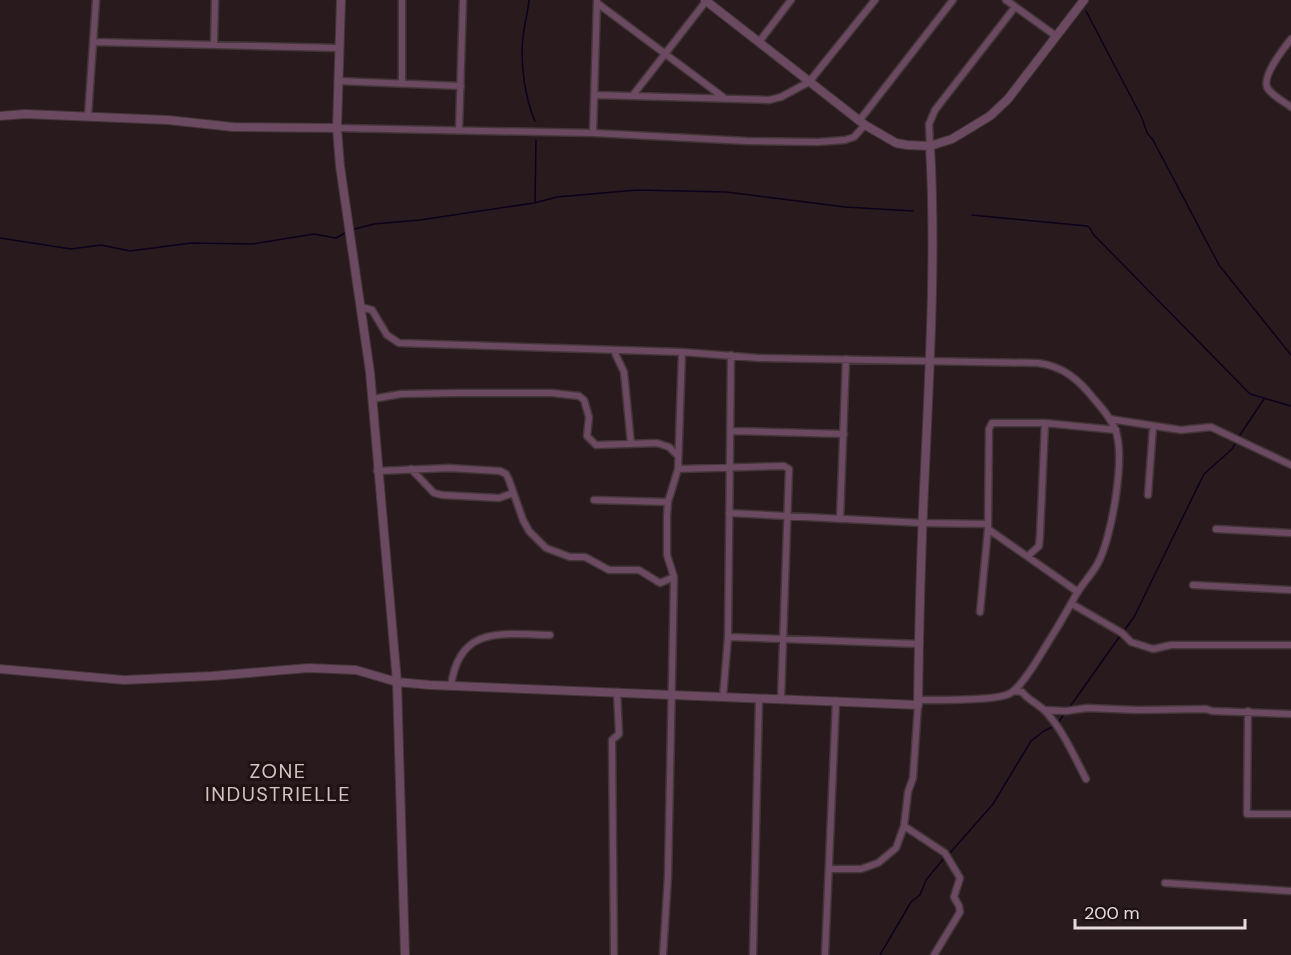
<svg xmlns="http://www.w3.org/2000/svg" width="1291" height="955" font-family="'DM Sans',sans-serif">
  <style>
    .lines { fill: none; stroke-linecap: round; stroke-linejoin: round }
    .stream { stroke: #0c001c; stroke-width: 1.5 }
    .minor-casing { stroke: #433638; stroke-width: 9 }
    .tertiary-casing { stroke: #433638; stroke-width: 10 }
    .minor { stroke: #6b4961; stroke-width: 6 }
    .tertiary { stroke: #6b4961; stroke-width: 8 }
    .labels { text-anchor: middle; stroke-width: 6; stroke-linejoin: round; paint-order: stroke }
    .quarter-label { font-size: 20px; letter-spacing: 1.5px; fill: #d5c2c3; stroke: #1f1214 }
  </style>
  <rect width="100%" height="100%" fill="#291b1d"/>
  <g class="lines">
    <path class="stream" d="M529,0C528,13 524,25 523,37C520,62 525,99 535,121
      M1086,11L1142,118L1147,133L1153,140L1219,265L1291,355
      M535,202L536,140
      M972,215L1087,226L1090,228L1093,234L1250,394L1291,406
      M351,230L374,224L420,220L534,203L557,197L637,190L726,192L845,207L913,211
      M0,238L71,249L101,245L130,251L191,243L253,244L314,234L336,238L347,232
      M1238,438L1264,399
      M1123,632L1134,617L1204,474L1232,449L1236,442
      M1069,708L1120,636
      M1058,723L1064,714
      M949,854L993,804L1031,741L1044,731L1055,726
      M880,955L911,902L920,895L926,880L945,857"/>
    <g class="minor-casing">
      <path id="minor" d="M1006,0L1056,36
        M597,3L723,97
        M1291,39C1284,48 1260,78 1268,89C1273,96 1284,102 1291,107
        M95,42L339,48
        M759,42L791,0
        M214,43L215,0
        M338,81L461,86
        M402,84V0
        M595,95L769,100L781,97L809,82L875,0
        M633,95L707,0
        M88,116L96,0
        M859,121L953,0
        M337,128L593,133L747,141L818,142L845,140L854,137L865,125
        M459,130L463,0
        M593,133L597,1
        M930,146L929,124L935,110L1015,7
        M361,307L372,310L387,335L399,343L682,352L759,358L1038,363C1063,366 1079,380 1094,399C1102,408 1110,417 1115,429C1126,455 1112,537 1098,563C1092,574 1084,582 1077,593C1069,607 1061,622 1052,636C1043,650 1023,687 1009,694C995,701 937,700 918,700
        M614,351L624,372L631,444
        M372,399L401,394L458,393H552L579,396L584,400L589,417L587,436L596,445L657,443L669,447L678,456
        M1110,419L1181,430L1211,427L1291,465
        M732,431L844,434
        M411,469L434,493L442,495L499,498L513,493
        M678,469L784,466L789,469L781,699
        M377,471L449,468L500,471L506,474L509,480L523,520L529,531L546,548L570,557H585L609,570H639L660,583L674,577
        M1148,495L1153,427
        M594,500L668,502
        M729,513L922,523L988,524
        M840,519L846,359
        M988,529L1078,592
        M1216,529L1291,533
        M1028,556L1039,546L1040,535L1045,423
        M1193,585L1291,590
        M1072,604L1122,633L1131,642L1153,649L1171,645H1291
        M980,612L988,529L989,429L992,423H1045L1116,430
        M728,637L919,644
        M451,686C459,625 502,634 550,635
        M1013,691L1022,692C1028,700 1037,703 1044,710C1062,728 1074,756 1086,779
        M723,697L728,637L731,355
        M1045,710L1066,711L1087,708L1138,710L1206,709L1212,711L1291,714
        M1248,711L1247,814H1291
        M904,826L945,853L960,878L954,897L959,906L960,912L934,955
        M829,869H861L878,863L896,848L904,826L908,792L913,778L918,705
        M1165,883L1291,891
        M614,955L612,740L619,734L617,692
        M663,955L668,876L674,577L667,555V516L668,502L678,469L682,352
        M753,955L759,699
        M825,955L836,701"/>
    </g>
    <g class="tertiary-casing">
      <path id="tertiary" d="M341,0L337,128L340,166L370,372L397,682L405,955
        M705,0L865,125L896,143L907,145L930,146L952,139L990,116L1008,99L1084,0
        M0,116L25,114L168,120L233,127L337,128
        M0,669L124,680L212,676L309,668L356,670L397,682L430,685L918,705C919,626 921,547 925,468C930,361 936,253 930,146"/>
    </g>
    <use href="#minor" class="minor"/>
    <use href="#tertiary" class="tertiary"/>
  </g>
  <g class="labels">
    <g class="quarter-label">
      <text x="278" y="778">ZONE<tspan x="278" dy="23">INDUSTRIELLE</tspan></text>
    </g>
  </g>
  <path d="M1075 919v9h170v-9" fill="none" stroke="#e6dcdc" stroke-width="3"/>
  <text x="1084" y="919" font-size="18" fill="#e6dcdc" stroke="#1f1214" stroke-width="4.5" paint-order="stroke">200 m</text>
</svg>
